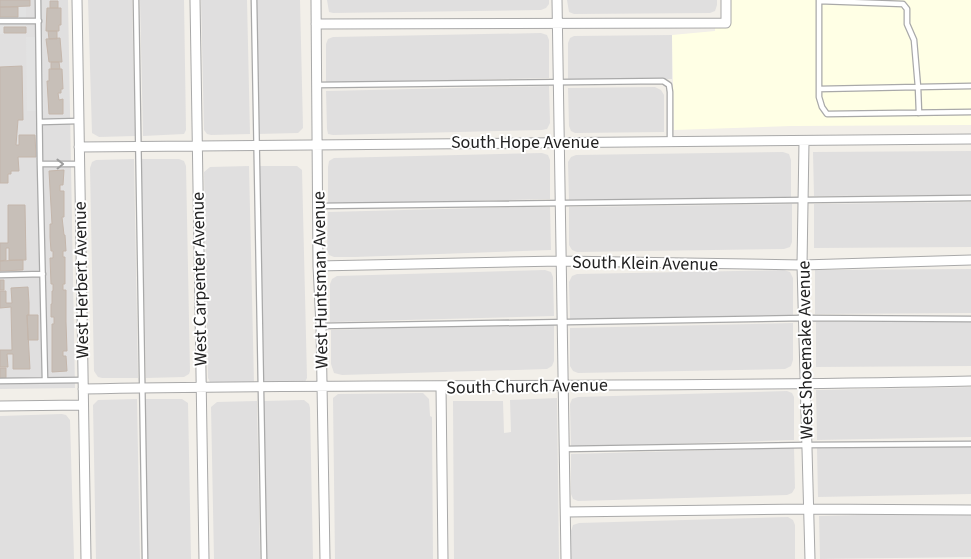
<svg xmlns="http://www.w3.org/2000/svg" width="971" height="559" font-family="'Source Sans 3',sans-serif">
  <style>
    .residential { fill: #e0dfdf }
    .education { fill: #ffffe5 }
    .parking { fill: #e2e2e2 }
    .building { fill: #c7bfb8; stroke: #c4b6ab }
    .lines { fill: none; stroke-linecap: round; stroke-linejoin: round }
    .service-casing { stroke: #a9a9a9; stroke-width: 7 }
    .minor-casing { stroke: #a9a9a9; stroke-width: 11 }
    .service { stroke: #fff; stroke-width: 4.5 }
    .minor { stroke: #fff; stroke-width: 9 }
    .oneway { stroke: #9c9c9c }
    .labels { text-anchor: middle; stroke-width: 4; stroke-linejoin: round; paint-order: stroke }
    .street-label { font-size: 18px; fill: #222; stroke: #fff }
  </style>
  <rect width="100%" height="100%" fill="#f2efe9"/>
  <path class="residential" d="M0,0H68L75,388L0,389Z
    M88,0H132L135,136L99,137L92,133Z
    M140,0H184L186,130L184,134L143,136Z
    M201,0H247L250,134L211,135L207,134L204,130Z
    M255,0H300L303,128L298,133L257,134Z
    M327,0H549V4L546,8L541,10L333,13L329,12Z
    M567,0H717V5L715,11L710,13L574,14L569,12Z
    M541,33L547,35L549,40V78L326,83V44L328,39L333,37Z
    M672,35V79L568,80V43L570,38L574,36Z
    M549,86L550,123L547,129L542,130L333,135L328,134L327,129L326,91Z
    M655,87L661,90L664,95V132L575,133L571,131L569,126L568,88Z
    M971,151V195L814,196L813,152Z
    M783,152L789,154L791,160V197L569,200L568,162L571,157L576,155Z
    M542,153L548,155L550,160V199L328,204V167L329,161L334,158Z
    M134,159L138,378H102L98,377L94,371L90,168L92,162L96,160Z
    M141,159H179L184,161L186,166L190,371L189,374L184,377L146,378Z
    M249,166L254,384H211L208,378L204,172L210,167Z
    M257,166H297L302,170L307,378L305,382L261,384Z
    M971,202V247L814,248V204Z
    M792,204V242L790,247L784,249L577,252L572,250L569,245V207Z
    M523,207H550L551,250L355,257H334L329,255L327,250L328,212Z
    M971,269V313L815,314V270Z
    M545,270L551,272L553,277L554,316L330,322V284L332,279L337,276Z
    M784,270L790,272L793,278V315L570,320L569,282L572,276L577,274Z
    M971,321V366L816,367V322Z
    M554,323V361L552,366L547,369L342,375L334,373L331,364V330Z
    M793,323V360L791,366L785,369L578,373L573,371L570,366V328Z
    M971,387V437L817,440L816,390Z
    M787,391L792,393L794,397V440L571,447L570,404L572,399L578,397Z
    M423,393L429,399L430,416L432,417L433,559H335L333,398L338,394Z
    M557,398L559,559H454L453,401H503L504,433L511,432L510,400Z
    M137,399L140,559H96L93,405L98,400Z
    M144,399H182L188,403L191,559H148Z
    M304,400L309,404L310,408L313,559H267L264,401Z
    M257,401L260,559H214L211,407L217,402Z
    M62,414L66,415L70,420L74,559H0V416Z
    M971,444V494L818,497L817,448Z
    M794,448L795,488L792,493L787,495L578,501L573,499L571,494V454Z
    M971,512V557L820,559L819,516Z
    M788,517L793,520L795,525V559H571V531L573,525L579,523Z"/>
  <path class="education" d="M724,0H971V125L791,126L674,130L672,35L715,31V19H724Z"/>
  <path class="parking" d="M0,7H26V33L0,34Z
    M26,37H43L44,111H27Z"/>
  <path class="building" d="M0,0H30V6L0,7Z
    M50,1H58V8H50Z
    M0,7H18V17H0Z
    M47,8H61V25H59V31H46Z
    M4,27H26V33H4Z
    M48,31H57V39H49Z
    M60,38L62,62H49L46,39Z
    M51,62H59L60,69H51Z
    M22,66L23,120H18L16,145H19V135H35L36,157H18L19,171H11V174H8V183H0V67Z
    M49,69H62L63,89H61V93H58L59,100L63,99V114H49L47,81H49Z
    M64,170L63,185H60V191H64V217H62L64,235H65L66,251H63V257H65V284H63V290H66V322L67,351H63V356H66L67,371L52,372V324H54V317H51V304H52V291H53V284H51L50,258H53V251H51L50,237V224H52L49,171Z
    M8,205H25L26,260H9V248H6V260L0,261V243H8Z
    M23,260V270L0,271V261Z
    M0,280H4V290H0Z
    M28,287L29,303V315H27L30,369H13V354H7L8,367H0V350H12L11,307L0,308V291H6V303H12L11,288Z
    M27,315H38V340H28Z
    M0,368H6V378H0Z"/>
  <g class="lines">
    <g class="service-casing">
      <path id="service" d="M38,0L40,164L45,380
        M136,0L145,559
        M254,0L264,559
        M819,0V97L822,107L827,114L971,112
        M819,1L903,4L907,9V24L914,40L918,87L971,86
        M0,21H39
        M317,85L663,81L669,85L670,92V142
        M819,89L918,87L919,113
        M40,122L79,121
        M40,164H79
        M318,206L971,198
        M0,275L43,274
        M321,326L804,318L971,319
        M0,381L83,380
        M565,449L807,445L971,444"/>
    </g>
    <g class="minor-casing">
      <path id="minor" d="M77,0L86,559
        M195,0L204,559
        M316,0L318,266L321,326L325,559
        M557,0L566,559
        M316,24L726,23V0
        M804,142L802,265L810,559
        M79,147C376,142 674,144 971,139
        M318,266L561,261L802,265L971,260
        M441,386L443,559
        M83,389C379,383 675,388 971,381
        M0,406L83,405
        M566,512L808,509L971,510"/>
    </g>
    <use href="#service" class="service"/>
    <use href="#minor" class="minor"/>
  </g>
  <defs><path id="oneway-chevron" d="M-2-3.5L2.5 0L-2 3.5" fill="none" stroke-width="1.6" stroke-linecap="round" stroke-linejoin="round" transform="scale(1.25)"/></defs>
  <use class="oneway" href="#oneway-chevron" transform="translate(60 164) rotate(-1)"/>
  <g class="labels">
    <g class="street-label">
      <text x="525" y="148">South Hope Avenue</text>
      <text transform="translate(645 263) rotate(1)" y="6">South Klein Avenue</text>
      <text transform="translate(199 279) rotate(-91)" y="6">West Carpenter Avenue</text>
      <text transform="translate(81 280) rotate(-91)" y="6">West Herbert Avenue</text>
      <text transform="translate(320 280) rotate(-91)" y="6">West Huntsman Avenue</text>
      <text transform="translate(805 350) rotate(-91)" y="6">West Shoemake Avenue</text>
      <text transform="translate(527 386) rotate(-1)" y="6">South Church Avenue</text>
    </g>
  </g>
</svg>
